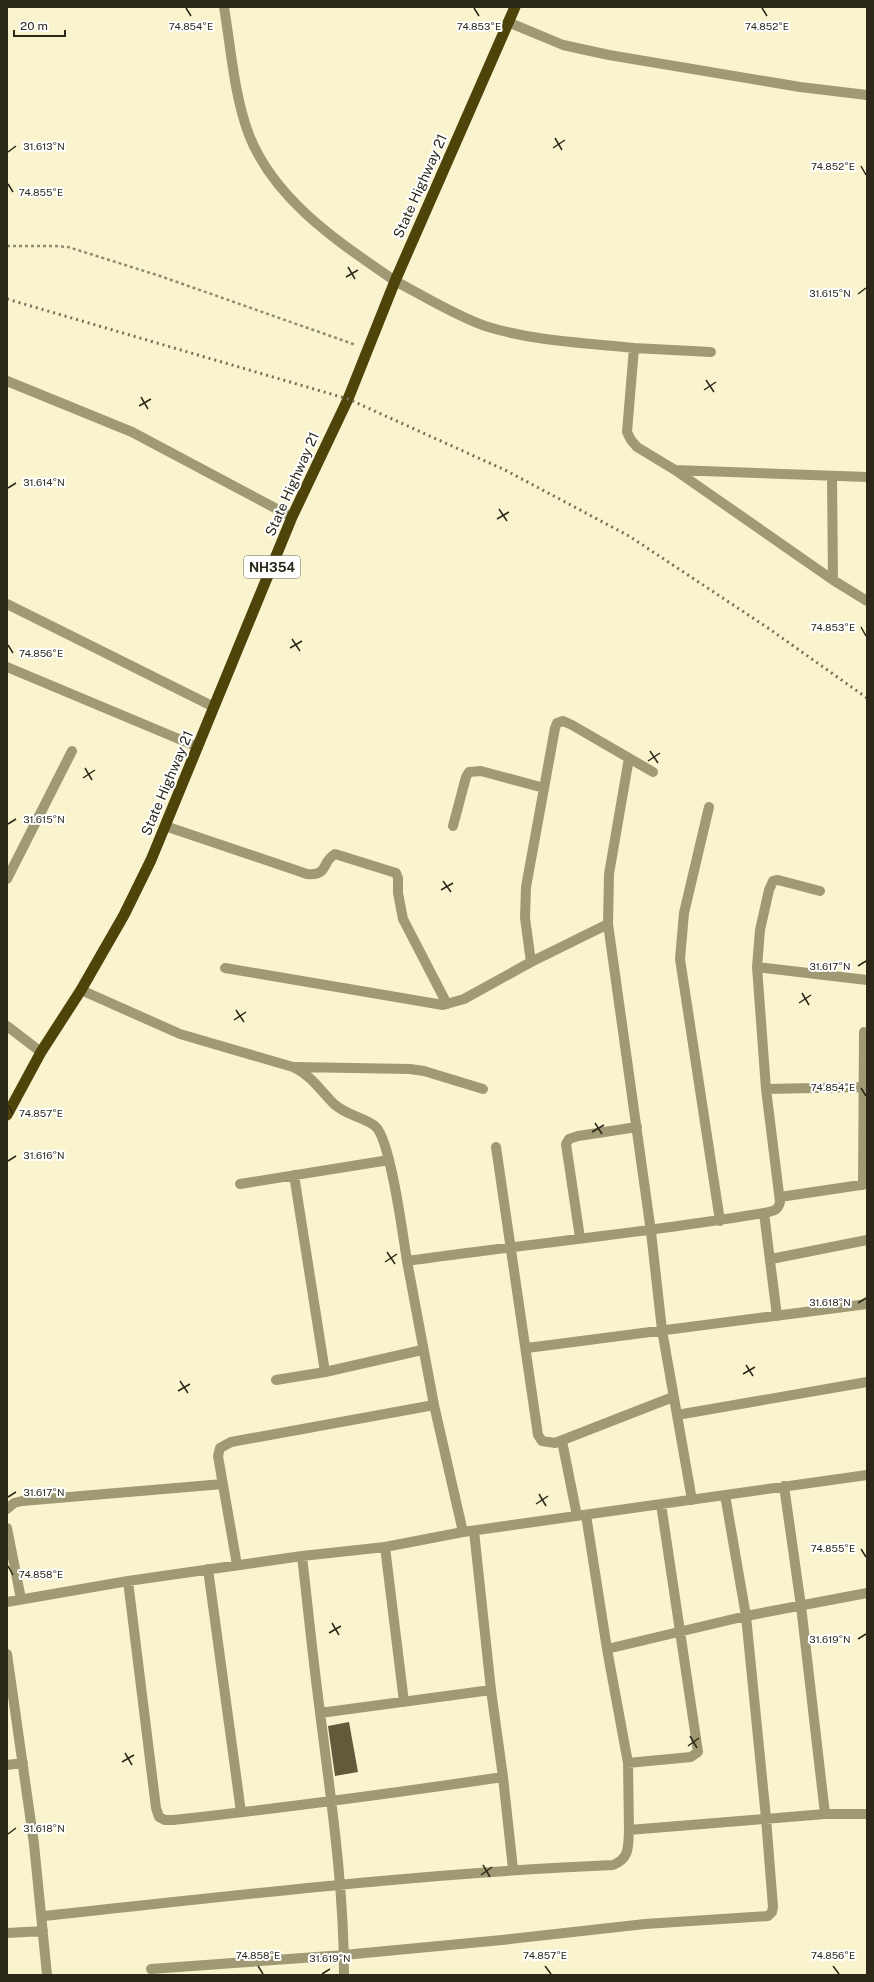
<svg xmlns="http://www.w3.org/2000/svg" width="874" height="1982" font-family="'Public Sans',sans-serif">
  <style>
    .building { fill: #615b3b }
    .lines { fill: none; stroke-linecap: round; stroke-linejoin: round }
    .path { stroke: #8f8b71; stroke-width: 2.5; stroke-dasharray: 3 3; stroke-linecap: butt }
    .service { stroke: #a09a74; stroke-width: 10 }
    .minor { stroke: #a09a74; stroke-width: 10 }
    .trunk { stroke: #4e440a; stroke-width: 11 }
    .rail { stroke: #75715a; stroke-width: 3; stroke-dasharray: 2 4; stroke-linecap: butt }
    .ticks { fill: none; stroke: #2b281a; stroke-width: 1.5 }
    .labels { text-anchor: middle; stroke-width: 4; stroke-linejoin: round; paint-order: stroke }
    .shield { fill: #fff; stroke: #6b685f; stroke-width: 1 }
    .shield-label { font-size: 13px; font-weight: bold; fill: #2b281a }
    .street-label { font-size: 14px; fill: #2b281a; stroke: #fff }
    .ticks-label { font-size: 10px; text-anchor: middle; fill: #2b281a; stroke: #fff; stroke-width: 4; stroke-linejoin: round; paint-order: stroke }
  </style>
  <rect width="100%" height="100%" fill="#faf4ce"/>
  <path class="building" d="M349,1722L358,1772L335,1776L328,1726Z"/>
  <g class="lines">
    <path class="path" d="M7,246H56L68,247L160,276L356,345"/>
    <path class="service" d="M224,7C231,49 234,95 249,135C275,201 339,242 395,281"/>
    <path class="minor" d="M508,22L563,45L609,55L800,87L867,95
      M395,281C424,296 454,315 485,326C532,341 585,343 634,348L627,432L631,440L637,447L675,470L867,477
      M634,348L711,352
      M7,381L132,432L292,517
      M675,470L833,580L867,601
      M832,476L833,580
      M7,604L214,707
      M7,667L198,747
      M629,758L609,874L608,924L651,1232L662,1330L692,1500
      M709,807L684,913L680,959L720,1221
      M165,826L307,874C329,876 321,862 335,854L396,873L398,878V893L403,919L447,1004
      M453,826L466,777L469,772L481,771L544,788
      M7,879L72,751
      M531,962L525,918L526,887L555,728L557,723L563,721L572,725L653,772
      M757,967L867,980
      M225,968L443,1005L464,999L531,962L608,924
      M81,990L180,1034L293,1067C311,1075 320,1090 334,1104C347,1116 367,1118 376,1127C391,1142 403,1237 407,1261
      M7,1026L41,1052
      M295,1067L410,1069L424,1071L483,1089
      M766,1089L863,1087
      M496,1147L538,1435L542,1441L555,1443L673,1397
      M294,1175L325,1372
      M240,1184L389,1160
      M863,1185L864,1032
      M780,1197L867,1184
      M764,1213L777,1316
      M580,1238L566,1144L569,1139L578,1136L637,1127
      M771,1259L867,1240
      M527,1348L867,1304
      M276,1380L325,1372L422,1350
      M434,1405L407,1261C526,1244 646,1233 764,1213C773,1211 778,1211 780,1202L766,1089L757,967L760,930L769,890L773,881L778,880L820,891
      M677,1415L867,1382
      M562,1441L577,1516
      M784,1486L801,1606L825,1814
      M7,1509L14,1503L22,1501L223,1484
      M586,1515L607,1649L628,1763L629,1830
      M7,1528L21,1599
      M474,1531L491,1690L503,1777L513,1869
      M385,1547L404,1702
      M302,1556C308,1608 313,1660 320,1712C331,1800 344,1887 344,1975
      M237,1565L218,1456L220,1448L231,1442L434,1405L463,1532
      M208,1569L241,1812
      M128,1581L156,1808L159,1817L165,1820H173C284,1808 394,1793 503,1777
      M7,1602L128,1581L302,1556L385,1547L463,1532L867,1475
      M607,1649L746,1616L867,1593
      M7,1654L34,1844L47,1975
      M320,1713L491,1690
      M628,1763L691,1757L698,1752L661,1504
      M7,1765L23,1763
      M43,1916C232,1896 422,1873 613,1865C630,1858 628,1847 629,1830L825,1814H867
      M7,1933L43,1931
      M151,1969L344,1955L502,1940L645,1924L768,1916L772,1912L773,1907L766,1818L746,1616L725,1495"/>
    <path class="trunk" d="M7,1115L41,1052L81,990L124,915L151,860L292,517L348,399L395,281L515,7"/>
    <path class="rail" d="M7,299L348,399L505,470L629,536L768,628L867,698"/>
  </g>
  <path class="ticks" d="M186,8L191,16M474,8L479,16M762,8L767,16M555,138L562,150M553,148L565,140M8,152L16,146M861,166L866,175M8,184L13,192M348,267L355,279M346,277L358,270M858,294L866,288M706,380L714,392M704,390L716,382M141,397L148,409M139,406L151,399M8,488L16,483M499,509L507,521M497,519L509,512M861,627L866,636M292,639L300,651M8,645L13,653M290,648L302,641M650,751L658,763M648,761L660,753M85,768L92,780M83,778L95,770M8,824L16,819M443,881L451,892M441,890L453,883M858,966L866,961M802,993L809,1005M799,1003L811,995M236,1010L244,1022M234,1020L246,1012M861,1088L866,1096M8,1105L13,1114M595,1123L602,1134M592,1132L604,1125M8,1161L16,1156M387,1252L395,1264M385,1262L397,1254M858,1303L866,1298M746,1365L753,1376M743,1374L755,1367M180,1381L188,1393M178,1391L190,1384M539,1494L546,1506M8,1497L16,1492M536,1504L548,1496M861,1549L866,1557M8,1566L13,1575M332,1623L339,1635M329,1633L341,1626M858,1639L866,1634M690,1736L697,1748M688,1746L699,1738M125,1753L132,1765M122,1762L134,1755M8,1834L16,1828M483,1865L490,1877M481,1875L492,1867M258,1966L263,1974M545,1966L551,1974M833,1966L839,1974M322,1974L330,1969"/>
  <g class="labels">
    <rect class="shield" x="244" y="556" width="56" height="22" rx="3"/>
    <g class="shield-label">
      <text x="272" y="572">NH354</text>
    </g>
    <g class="street-label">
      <text transform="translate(420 186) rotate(-66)" y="5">State Highway 21</text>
      <text transform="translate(292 484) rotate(-66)" y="5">State Highway 21</text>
      <text transform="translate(167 783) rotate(-67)" y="5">State Highway 21</text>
    </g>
  </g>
  <g class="ticks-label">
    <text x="191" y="30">74.854°E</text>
    <text x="479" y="30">74.853°E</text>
    <text x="767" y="30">74.852°E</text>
    <text x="44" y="150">31.613°N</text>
    <text x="833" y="170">74.852°E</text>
    <text x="41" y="196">74.855°E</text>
    <text x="830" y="297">31.615°N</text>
    <text x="44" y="486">31.614°N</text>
    <text x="833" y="631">74.853°E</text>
    <text x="41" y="657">74.856°E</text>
    <text x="44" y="823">31.615°N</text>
    <text x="830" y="970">31.617°N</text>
    <text x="833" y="1091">74.854°E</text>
    <text x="41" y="1117">74.857°E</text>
    <text x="44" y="1159">31.616°N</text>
    <text x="830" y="1306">31.618°N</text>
    <text x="44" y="1496">31.617°N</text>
    <text x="833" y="1552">74.855°E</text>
    <text x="41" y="1578">74.858°E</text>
    <text x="830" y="1643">31.619°N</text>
    <text x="44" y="1832">31.618°N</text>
    <text x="258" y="1959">74.858°E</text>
    <text x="545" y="1959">74.857°E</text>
    <text x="833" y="1959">74.856°E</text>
    <text x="330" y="1962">31.619°N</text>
  </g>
  <rect width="874" height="1982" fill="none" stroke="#2b281a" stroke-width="16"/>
  <path d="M14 30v6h51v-6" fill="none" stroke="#2b281a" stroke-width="2"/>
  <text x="20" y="30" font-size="12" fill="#2b281a" stroke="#ffffff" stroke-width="3" paint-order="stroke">20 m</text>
</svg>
